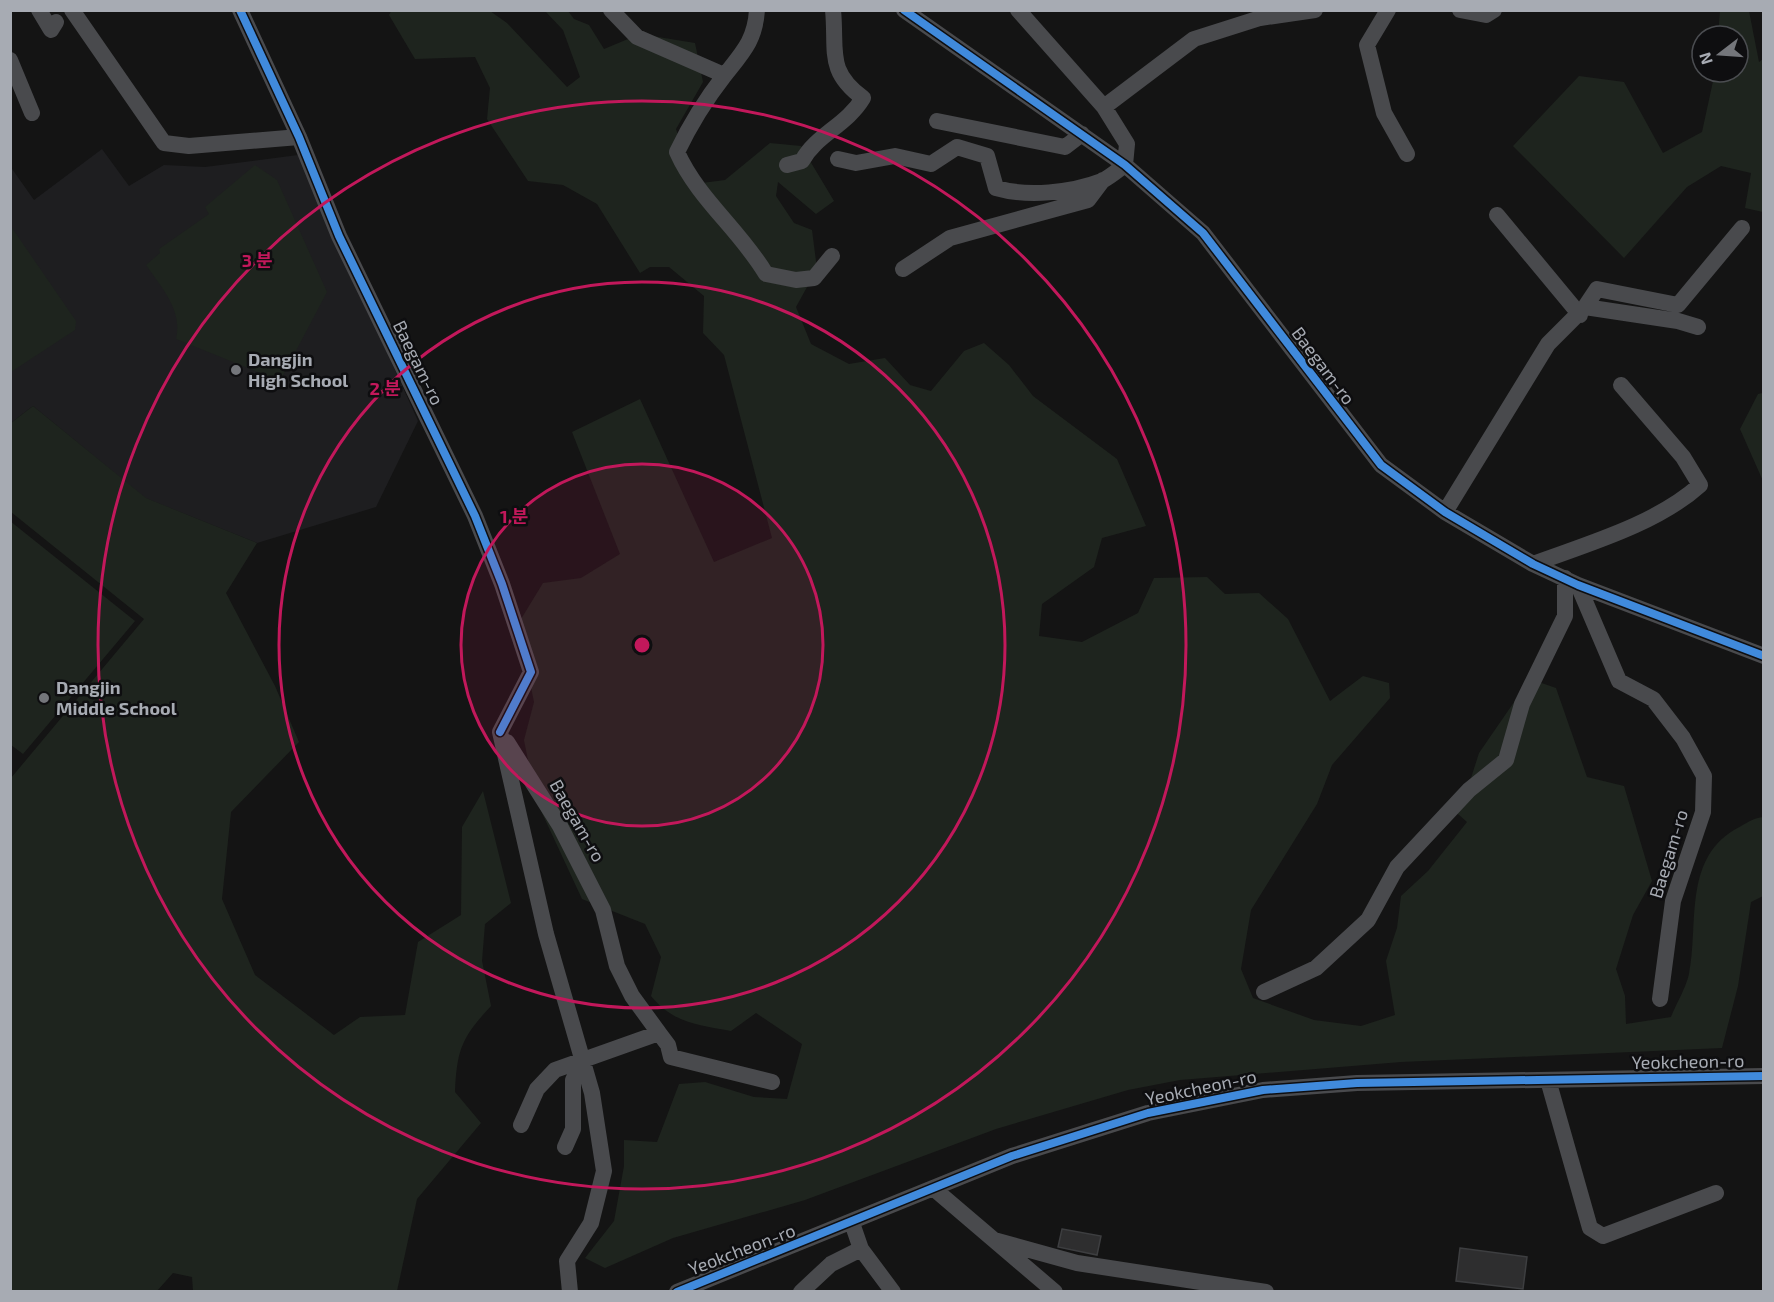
<svg xmlns="http://www.w3.org/2000/svg" width="1774" height="1302" font-family="'Exo 2','Noto Sans KR',sans-serif">
  <style>
    .built { fill: #1e1e20 }
    .green { fill: #1e241e }
    .building { fill: #2e2e2f; stroke: #3d3e40; stroke-width: 1.5 }
    .lines { fill: none; stroke-linecap: round; stroke-linejoin: round }
    .minor { stroke: #494a4d; stroke-width: 16 }
    .cycleway-casing { stroke: #0e0e10; stroke-width: 11 }
    .cycleway { stroke: #408adc; stroke-width: 8 }
    .ring { fill: none; stroke: #c2185b; stroke-width: 3 }
    .poi-dot { fill: #74767b; stroke: #0e0e10; stroke-width: 2 }
    .labels { text-anchor: middle; stroke-width: 5; stroke-linejoin: round; paint-order: stroke }
    .poi-label { font-size: 18px; font-weight: bold; fill: #a7abb3; stroke: #0e0e10; text-anchor: start }
    .street-label { font-size: 18px; fill: #a7abb3; stroke: #0e0e10 }
    .centre { fill: #c2185b; stroke: #0e0e10; stroke-width: 3 }
    .ring-label { font-size: 18px; text-anchor: middle; font-weight: bold; fill: #c2185b; stroke: #0e0e10; stroke-width: 5; stroke-linejoin: round; paint-order: stroke }
  </style>
  <rect width="100%" height="100%" fill="#141414"/>
  <path class="built" d="M102,149L129,186L164,165L205,167L298,155L418,421L376,507L257,543L145,498L33,406L11,423L10,166L34,200Z"/>
  <path class="green" d="M392,10L490,11L507,23L567,87L580,77L563,30L545,11H568L574,19L589,25L604,49L640,34L695,43L703,82L676,129L694,184L725,180L770,143L801,146L834,201L816,214L778,182L776,196L794,223L812,230L817,269L796,307L811,344L849,364L885,358L910,385L931,391L964,351L984,343L1009,365L1033,396L1117,459L1146,526L1102,538L1094,567L1042,604L1039,636L1082,642L1138,613L1154,578L1207,577L1225,594L1259,593L1288,619L1330,701L1363,676L1389,683L1390,698L1332,765L1317,804L1251,910L1241,969L1253,998L1314,1020L1361,1026L1395,1015L1386,961L1397,928L1401,896L1428,871L1467,822L1450,807L1471,778L1479,753L1530,679L1556,688L1587,777L1624,786L1652,881L1633,915L1616,969L1625,996L1626,1024L1671,1017C1676,1004 1686,988 1689,974C1699,925 1683,861 1734,830C1744,825 1752,818 1763,817V896L1751,902L1738,986L1722,1048L1401,1062L1180,1080L1128,1090L996,1129L805,1200L673,1238L605,1268L585,1258L614,1221L624,1166V1140L657,1142L679,1084L705,1082L754,1097L787,1099L802,1044L756,1013L731,1031C698,1025 673,1023 651,996L661,957L645,924L582,899L536,800L524,740L534,702L518,624L543,583L581,578L620,554L572,432L640,399L714,562L772,538L724,355L703,333L704,296L669,267H650L640,273L597,204L563,185L528,181L487,119L490,88L475,57L415,59L389,15Z
    M1720,11H1749L1759,62L1763,59V212L1745,208L1751,173L1721,166L1687,187L1624,258L1513,146L1579,76L1624,82L1663,153L1702,132L1715,72H1738V36H1718Z
    M255,165L277,180L327,292L280,381L176,339C183,310 161,287 146,265L160,253L159,249L209,214L205,207Z
    M10,225L76,321L75,330L11,372Z
    M1763,393H1764L1763,481L1740,429L1758,394Z
    M33,406L146,498L257,543L226,593L275,686L299,742L231,812L222,899L255,975L334,1035L360,1017L405,1015L418,942L461,915L462,827L483,791L511,903L485,924L482,961L491,1006C462,1037 457,1049 455,1092L481,1123L417,1199L397,1291H193L192,1277L173,1273L157,1291H11V778L144,619L11,512V423Z
    M10,521L135,621L23,754L11,745Z"/>
  <path class="building" d="M1062,1229L1101,1236L1097,1255L1058,1247Z
    M1460,1248L1527,1257L1523,1289L1456,1281Z"/>
  <g class="lines">
    <path class="minor" d="M39,10L51,30L56,22
      M72,10L164,143L189,146L299,137
      M240,10L299,137L339,236L475,516L502,584L531,672L500,732
      M611,10L637,37L724,75
      M757,10C755,41 742,53 724,76C706,99 690,125 677,152C698,199 740,230 766,274L796,280L814,278L832,256
      M904,10L1125,165L1203,233L1381,465L1445,512L1533,564L1578,585L1764,656
      M1388,10L1367,45L1384,113L1407,154
      M1460,10L1486,15L1494,10
      M10,60L32,113
      M1104,107L1194,39L1260,18L1315,10
      M937,121L1065,147L1082,134
      M838,159L856,163L895,156L931,164L957,147L987,156L996,188C1027,197 1071,193 1102,181C1110,177 1118,170 1125,165L1127,144L1104,107L1018,10
      M787,165L802,161C816,135 847,125 863,98C826,71 837,51 833,10
      M1497,215L1580,315
      M903,269L950,238L1088,200L1103,180
      M1585,307L1597,289L1678,305L1742,228
      M1445,512L1548,344L1585,307L1678,321L1698,327
      M1533,564C1587,544 1657,524 1700,485L1683,457L1621,385
      M1578,585L1619,681L1653,699L1683,738L1704,776L1703,812L1673,901L1660,999
      M500,732L546,934L592,1093L604,1171L591,1223L567,1261L570,1292
      M507,742L560,826L603,910L617,966L632,996L659,1033
      M1264,992L1316,968L1368,920L1397,867L1469,790L1506,760L1522,704L1565,616V578
      M1548,1080L1590,1228L1603,1236L1716,1193
      M521,1125L537,1089L555,1070L659,1033L668,1045L671,1057L772,1082
      M565,1147L573,1129V1080L583,1060
      M933,1188L1055,1292
      M852,1223L861,1249L893,1292
      M994,1240L1077,1263L1266,1292
      M677,1292L1012,1156L1148,1113L1263,1090L1357,1083L1764,1076
      M801,1292L831,1264L861,1249"/>
    <g class="cycleway-casing">
      <path id="cycleway" d="M240,10L299,137L339,236L475,516L502,584L531,672L500,732
        M904,10L1125,165L1203,233L1381,465L1445,512L1533,564L1578,585L1764,656
        M677,1292L1012,1156L1148,1113L1263,1090L1357,1083L1764,1076"/>
    </g>
    <use href="#cycleway" class="cycleway"/>
  </g>
  <circle cx="642" cy="645" r="181" fill="#c2185b" fill-opacity=".12"/>
  <g class="ring">
    <circle cx="642" cy="645" r="181"/>
    <circle cx="642" cy="645" r="363"/>
    <circle cx="642" cy="645" r="544"/>
  </g>
  <g class="poi-dot">
    <circle cx="236" cy="370" r="6"/>
    <circle cx="44" cy="698" r="6"/>
  </g>
  <g class="labels">
    <g class="poi-label">
      <text x="248" y="366">Dangjin<tspan x="248" dy="21">High School</tspan></text>
      <text x="56" y="694">Dangjin<tspan x="56" dy="21">Middle School</tspan></text>
    </g>
    <g class="street-label">
      <text transform="translate(418 363) rotate(64)" y="6">Baegam-ro</text>
      <text transform="translate(1323 366) rotate(53)" y="6">Baegam-ro</text>
      <text transform="translate(577 821) rotate(60)" y="6">Baegam-ro</text>
      <text transform="translate(1669 854) rotate(-73)" y="6">Baegam-ro</text>
      <text transform="translate(1688 1062) rotate(-1)" y="6">Yeokcheon-ro</text>
      <text transform="translate(1201 1088) rotate(-12)" y="6">Yeokcheon-ro</text>
      <text transform="translate(742 1250) rotate(-21)" y="6">Yeokcheon-ro</text>
    </g>
  </g>
  <circle cx="642" cy="645" r="9" class="centre"/>
  <g class="ring-label">
    <text x="257" y="267">3 분</text>
    <text x="385" y="395">2 분</text>
    <text x="514" y="523">1 분</text>
  </g>
  <rect width="1774" height="1302" fill="none" stroke="#a7abb3" stroke-width="24"/>
  <g transform="translate(1720 54) rotate(253)"><circle r="28" fill="#0e0e10" stroke="#4b4d51" stroke-width="1.5"/>
  <path d="M0-4.5L10 22L0 15L-10 22Z" fill="#74767b"/>
  <text y="-9" font-size="16" font-weight="bold" text-anchor="middle" fill="#a7abb3">N</text>
  </g>
</svg>
